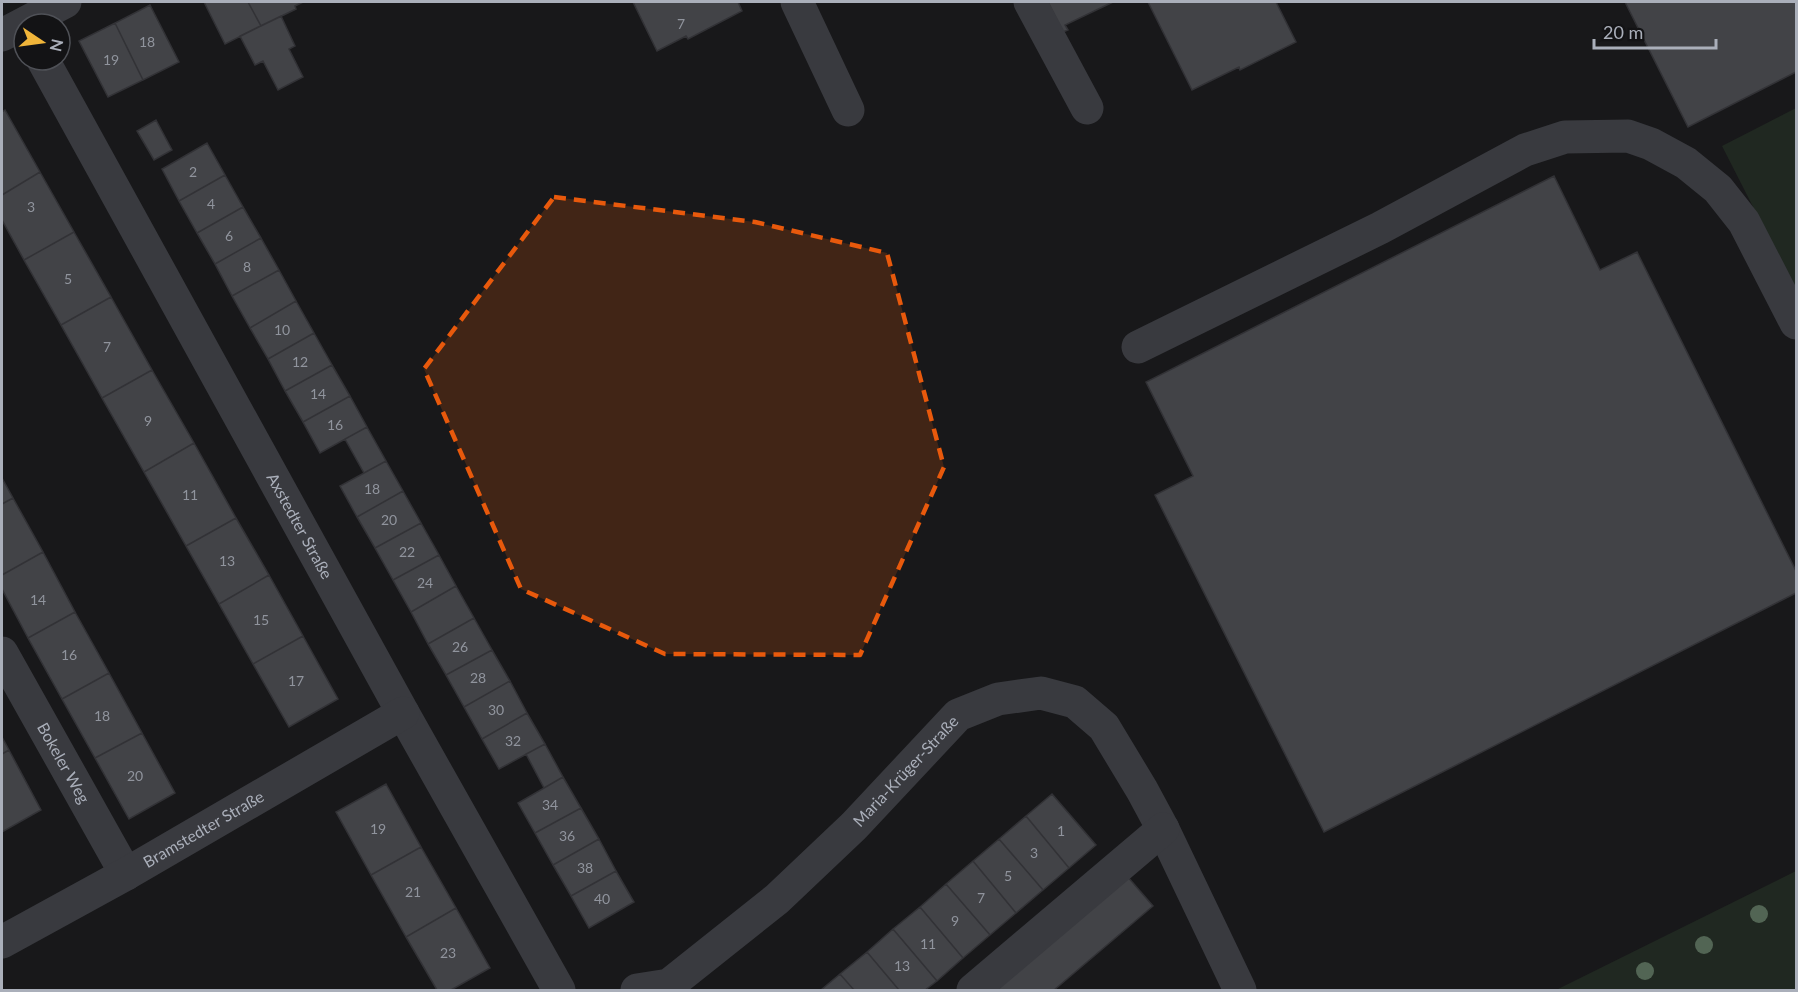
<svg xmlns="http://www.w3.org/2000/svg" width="1798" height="992" font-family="Lato,sans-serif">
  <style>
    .green { fill: #202821 }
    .building { fill: #424347; stroke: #323236; stroke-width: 1.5 }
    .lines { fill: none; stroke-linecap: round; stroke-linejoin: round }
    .minor { stroke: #393a3f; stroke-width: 33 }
    .tree { fill: #526554 }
    .marked { fill: #e8590c; fill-opacity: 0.2; stroke: #e8590c; stroke-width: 4.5; stroke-dasharray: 12 8; stroke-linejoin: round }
    .labels { text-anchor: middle; stroke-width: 4.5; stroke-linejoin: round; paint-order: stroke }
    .number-label { font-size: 14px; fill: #90949d }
    .street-label { font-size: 16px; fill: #aaafba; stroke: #131315 }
  </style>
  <rect width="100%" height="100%" fill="#18181a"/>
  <path class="green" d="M1796,108V291L1722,146Z
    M1796,871V990H1556Z"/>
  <path class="building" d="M204,2H248L261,26L225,44Z
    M248,2H303L295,6L296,9L261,26Z
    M633,2H738L742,11L688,39L686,36L657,51Z
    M1048,2H1113L1065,25L1068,30L1063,32Z
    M1148,2H1276L1296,42L1240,70L1239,67L1192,90Z
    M1625,2H1796V72L1688,127Z
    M150,5L179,62L143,80L115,23Z
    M281,16L295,46L289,49L303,77L278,90L263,61L255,65L240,36Z
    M115,23L143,80L108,97L79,41Z
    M5,110L40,172L2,195V112Z
    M156,120L172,150L154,160L137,131Z
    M207,143L225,175L179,201L162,169Z
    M40,172L74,232L24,260L2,220V195Z
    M225,175L243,207L197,233L179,201Z
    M1554,176L1600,270L1637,252L1796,571V593L1324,832L1155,495L1193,476L1146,382Z
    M243,207L261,238L215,264L197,233Z
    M74,232L111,297L61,325L24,260Z
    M261,238L279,270L232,296L215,264Z
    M279,270L296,301L250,328L232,296Z
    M111,297L152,370L102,398L61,325Z
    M296,301L314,333L268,359L250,328Z
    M314,333L332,365L285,391L268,359Z
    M332,365L350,396L303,422L285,391Z
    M152,370L194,443L144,472L102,398Z
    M350,396L367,427L320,453L303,422Z
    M367,427L386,461L364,473L345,439Z
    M194,443L236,518L186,546L144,472Z
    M386,461L403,491L357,517L340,486Z
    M2,478L13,498L2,504Z
    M403,491L421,523L375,548L357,517Z
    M13,498L43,552L2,575V504Z
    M236,518L269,575L219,604L186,546Z
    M421,523L439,555L393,580L375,548Z
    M43,552L75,612L28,638L2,589V575Z
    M439,555L456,586L411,612L393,580Z
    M269,575L303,636L253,664L219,604Z
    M456,586L474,618L428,644L411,612Z
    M75,612L109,673L62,699L28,638Z
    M474,618L492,650L446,675L428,644Z
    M303,636L338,699L289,727L253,664Z
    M492,650L510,681L464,707L446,675Z
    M109,673L142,733L95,758L62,699Z
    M510,681L527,713L482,739L464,707Z
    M527,713L545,744L499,769L482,739Z
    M142,733L175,793L129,819L95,758Z
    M2,737L9,750L2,754Z
    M545,744L563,777L544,788L526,754Z
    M9,750L41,810L2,832V754Z
    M563,777L581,808L535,833L518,803Z
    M386,784L421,847L371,875L336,812Z
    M1052,794L1096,845L1069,868L1026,816Z
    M581,808L599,839L553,865L535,833Z
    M1026,816L1069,868L1043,890L999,839Z
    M599,839L616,871L571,896L553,865Z
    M999,839L1043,890L1016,913L973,861Z
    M421,847L456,908L406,937L371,875Z
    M973,861L1016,913L990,935L946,884Z
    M616,871L634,902L589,928L571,896Z
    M1127,876L1153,906L1054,990H993Z
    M946,884L990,935L963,958L920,907Z
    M920,907L963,958L937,981L893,929Z
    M456,908L490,968L451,990H437L406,937Z
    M893,929L937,981L925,990H899L867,952Z
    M867,952L899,990H854L840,974Z
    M840,974L854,990H821Z"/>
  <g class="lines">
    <g class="minor">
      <path d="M797,2L848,110"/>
      <path d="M1030,2L1087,108"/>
      <path d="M2,35L65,2"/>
      <path id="s1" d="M43,60L403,713L559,990"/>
      <path d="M1138,347L1380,228L1525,150L1565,137L1628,136L1651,144L1686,163L1718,189L1744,222L1796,323"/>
      <path id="s2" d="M2,653L126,874"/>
      <path id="s3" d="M2,942L126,874L403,713"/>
      <path id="s4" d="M637,990L669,985L777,899L854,826L958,715L998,699L1041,693L1075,702L1104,727L1142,790L1163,829L1240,990"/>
      <path d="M973,990L1163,829"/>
    </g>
  </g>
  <g class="tree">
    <circle cx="1759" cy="914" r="9"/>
    <circle cx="1704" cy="945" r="9"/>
    <circle cx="1645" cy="971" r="9"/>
  </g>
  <path class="marked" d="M554,197L755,222L887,253L944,467L860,655L665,654L521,589L424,369Z"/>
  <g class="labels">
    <g class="number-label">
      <text x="681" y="29">7</text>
      <text x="147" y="47">18</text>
      <text x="111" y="65">19</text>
      <text x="193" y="177">2</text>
      <text x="211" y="209">4</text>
      <text x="31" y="212">3</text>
      <text x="229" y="241">6</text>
      <text x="247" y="272">8</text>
      <text x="68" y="284">5</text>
      <text x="282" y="335">10</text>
      <text x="107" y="352">7</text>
      <text x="300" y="367">12</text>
      <text x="318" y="399">14</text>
      <text x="148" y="426">9</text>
      <text x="335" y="430">16</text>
      <text x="372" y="494">18</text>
      <text x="190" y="500">11</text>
      <text x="389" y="525">20</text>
      <text x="407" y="557">22</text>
      <text x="227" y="566">13</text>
      <text x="425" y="588">24</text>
      <text x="38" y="605">14</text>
      <text x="261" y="625">15</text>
      <text x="460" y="652">26</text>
      <text x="69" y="660">16</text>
      <text x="478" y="683">28</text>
      <text x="296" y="686">17</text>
      <text x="496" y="715">30</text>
      <text x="102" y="721">18</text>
      <text x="513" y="746">32</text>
      <text x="135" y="781">20</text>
      <text x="550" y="810">34</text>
      <text x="378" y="834">19</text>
      <text x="1061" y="836">1</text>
      <text x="567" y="841">36</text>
      <text x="1034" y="858">3</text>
      <text x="585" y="873">38</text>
      <text x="1008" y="881">5</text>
      <text x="413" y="897">21</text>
      <text x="981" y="903">7</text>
      <text x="602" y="904">40</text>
      <text x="955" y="926">9</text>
      <text x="928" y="949">11</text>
      <text x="448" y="958">23</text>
      <text x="902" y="971">13</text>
    </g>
    <g class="street-label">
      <text dy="6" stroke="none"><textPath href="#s1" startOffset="532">Axstedter Straße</textPath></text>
      <text dy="6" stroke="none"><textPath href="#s2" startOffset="126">Bokeler Weg</textPath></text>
      <text dy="6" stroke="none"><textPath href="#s4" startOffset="352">Maria-Krüger-Straße</textPath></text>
      <text dy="6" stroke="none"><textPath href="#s3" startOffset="231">Bramstedter Straße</textPath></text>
    </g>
  </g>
  <rect width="1798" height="992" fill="none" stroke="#aaafba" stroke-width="6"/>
  <g transform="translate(42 42) rotate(103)"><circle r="28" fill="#131315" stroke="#4f5157" stroke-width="1.5"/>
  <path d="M0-4.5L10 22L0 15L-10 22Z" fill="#f0b53a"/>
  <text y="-9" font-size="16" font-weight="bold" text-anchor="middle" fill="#aaafba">N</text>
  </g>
  <path d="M1594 39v9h122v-9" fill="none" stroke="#aaafba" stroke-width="3"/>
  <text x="1603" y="39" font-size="18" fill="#aaafba" stroke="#131315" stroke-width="4.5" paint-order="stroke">20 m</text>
</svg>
